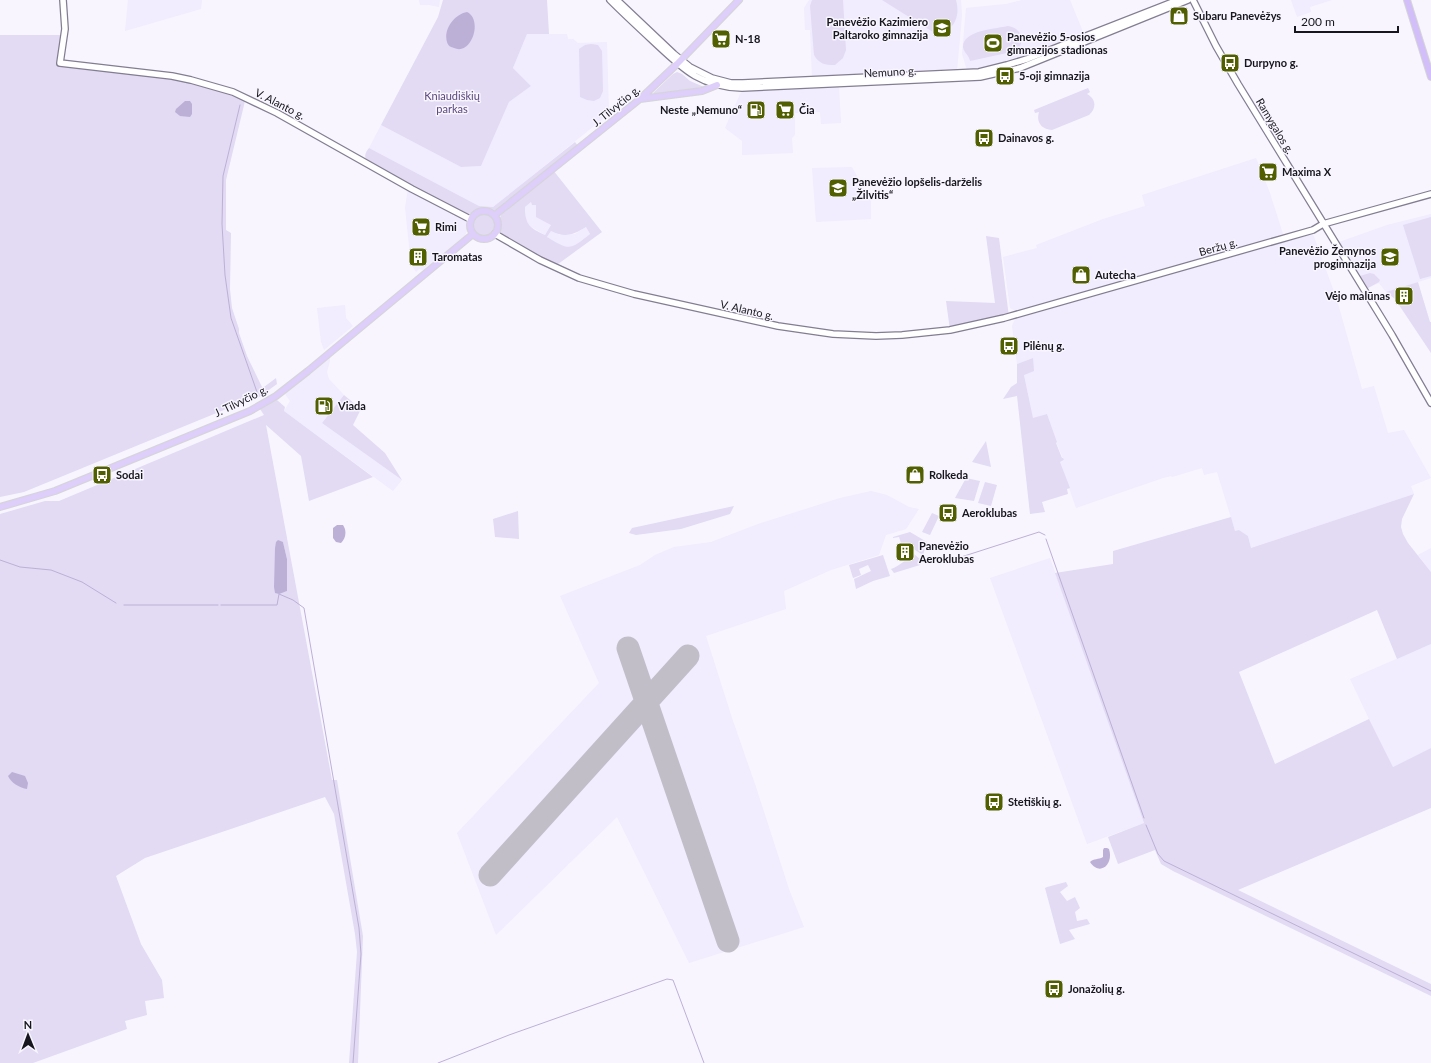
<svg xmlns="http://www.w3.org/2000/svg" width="1431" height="1063" font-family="Lato,sans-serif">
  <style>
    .built { fill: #f1ecfe }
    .green { fill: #e2dbf3; fill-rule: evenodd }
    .water { fill: #bcb0d7 }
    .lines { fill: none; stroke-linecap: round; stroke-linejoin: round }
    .stream { stroke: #bcb0d7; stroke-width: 1 }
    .runway { stroke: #c2bec8; stroke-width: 23 }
    .secondary-casing { stroke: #837d91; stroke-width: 8 }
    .primary-casing { stroke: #d5d5d6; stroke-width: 8 }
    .trunk-casing { stroke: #d5d5d6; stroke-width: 8 }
    .secondary { stroke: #fff; stroke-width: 5.5 }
    .primary { stroke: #ddcefa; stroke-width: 6 }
    .trunk { stroke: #d2bef8; stroke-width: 6 }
    .labels { text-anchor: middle; stroke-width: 3; stroke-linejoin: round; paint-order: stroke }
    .poi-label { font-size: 11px; font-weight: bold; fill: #17151d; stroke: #f8f5ff; text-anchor: start }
    .street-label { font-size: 11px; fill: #17151d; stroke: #f8f5ff }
    .park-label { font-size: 11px; fill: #5a477c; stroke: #f8f5ff }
  </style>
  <rect width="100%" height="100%" fill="#f8f5ff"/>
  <path class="built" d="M128,0H202L201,9L125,31Z
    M419,0H440L439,7L429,5H420Z
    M809,0H961L962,15L957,71L812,78L810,30H805L804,8Z
    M1022,0H1070L1084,34L1024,58L984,68L967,70L962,54L966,8L1006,4Z
    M1291,0H1332L1310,7L1311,12L1297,17Z
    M527,34H567L568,39H573L578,43L607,42L609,114L493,207L479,206L369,148L381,125L461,167L481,166L509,102L531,86L513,68Z
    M839,86L841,123L821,124L820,112L795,113V135L792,138L793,153L742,155V141L725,128L740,94L743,91Z
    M1256,158L1270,193L1283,234L1043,304L1016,311L1010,308L1003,257L1037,248L1036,245L1103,219L1145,206L1142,195Z
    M852,167L871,201V219L816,222L812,168Z
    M408,188L464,219L466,222L468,229L464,238L423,270L419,269L416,272L411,264L405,208Z
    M531,202L532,205H536L551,225L545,235L530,226L526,220L525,207Z
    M1431,214V278L1386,292L1379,283L1368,288L1339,242L1387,225Z
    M586,227L590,234L573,247L567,248L562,246L547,237L551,231L560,235L575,234Z
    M1313,234L1337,300L1362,389L1374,386L1388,433L1404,430L1431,478L1411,486L1414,494L1251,548L1248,536L1239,530L1235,531L1217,472L1204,475L1202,468L1172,477L1171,476L1163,478L1076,508L1060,462L1064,461L1056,442H1057L1047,414L1033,419L1024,374L1033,358L1017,364L1012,326L1015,319Z
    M345,305L346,318L353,326L324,350L321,342L317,308Z
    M330,357V361L327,372L329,379L344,395L322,423L402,480L393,491L284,411L290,401L285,394Z
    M871,491L887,495L909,507L919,509L906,529L886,535L879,555L831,570L784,591L786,609L706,636L732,718L756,787L789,889L804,927L689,963L617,817L496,935L457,833L599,683L560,596L640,565L655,555L674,547L711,542L758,524L840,498Z
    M1431,548V572L1418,555Z
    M1050,558L1144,823L1087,844L990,578Z
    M1431,644V748L1393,767L1369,719L1350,679Z"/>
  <path class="green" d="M443,0H547L549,34H527L513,68L531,86L509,102L481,166L461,167L381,125L438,17Z
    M812,0H843L846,50L843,58L835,65C825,65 819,64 814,55L810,6Z
    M882,0H956C961,17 953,35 933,32Z
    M1008,26C1022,28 1026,42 1016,51L970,61C969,55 964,53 963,47C963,30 996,29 1008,26Z
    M0,35H64L60,67L66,66L97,71H108C153,76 204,79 245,101L226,180V230L231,233L230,289L232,308L239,329V333L247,356L262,387H264L276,378L277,384L255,400L253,398L24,492L0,497Z
    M591,44L598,45L602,51L603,91L600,98L594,101L587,100L580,97L579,49L585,45Z
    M677,72L682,74L690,81L704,87L655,94L653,93L673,74Z
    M1088,88L1090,92L1087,94C1096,99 1097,108 1089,115L1052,130C1041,129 1036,122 1039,112L1035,113L1034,110Z
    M575,142L578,146L500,209L494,211L482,209L469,214L458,211L366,160C364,155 366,152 369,148L479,206L493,207Z
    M553,170L602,232L554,267C541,260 508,245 501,234C498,230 499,219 501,215ZM531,202L532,205H536V217L551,225L545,235C530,228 525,225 525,207ZM586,227L590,234C570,250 570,251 547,237L551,231C565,238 573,235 586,227Z
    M471 225a13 13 0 1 1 26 0a13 13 0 1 1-26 0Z
    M1431,217V276L1420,279L1403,225Z
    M986,236L999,238L1009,317L950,330L946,301L995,303Z
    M1370,273L1374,274L1380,280L1379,282L1368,288L1360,276Z
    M1418,282L1430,322H1431V353L1395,299L1386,292Z
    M1033,358L1034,371L1024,375L1033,418L1047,414L1057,442L1056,443L1062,458H1063L1064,460L1060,462L1070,488L1067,489L1068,494L1042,502L1045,512L1030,514L1017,396L1003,399L1011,387L1017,383V364Z
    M344,395L361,409L353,425L385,453L402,480L322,423Z
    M277,400L285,407L284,411L373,477L309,501L301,456L266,425L332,780H337L363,936L358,1063H349L357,952L355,934L334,814L325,797L145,858L116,876L141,944L162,980L164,998L145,1001L147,1015L125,1021L127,1029L33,1063H0V514L45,501H59L264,415L260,409L272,401ZM283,542L287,559V591L275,593V548Z
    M986,441L991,467L972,462Z
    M966,478L980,481L974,501L955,498Z
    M985,482L997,485L991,506L978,503Z
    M1414,494L1402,519L1401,527L1403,534L1408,543L1431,572V644L1397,659L1377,610L1239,672L1275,764L1369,719L1393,767L1431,748V808L1238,890L1431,984V996L1173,871L1161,864L1155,850L1118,864L1108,837L1144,823L1055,573L1113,564V551L1231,517L1235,531L1239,530L1248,536L1251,548Z
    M734,506L730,514L681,529L636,535L629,533L632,528Z
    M518,511L519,539L495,537L493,519Z
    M932,513L939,516L930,535L922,532Z
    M910,532L927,542L923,555L912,548L909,544L902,546L899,537L893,538V537Z
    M914,554L921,560L920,565L894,573L891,569C900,566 906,559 914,554Z
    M883,555L890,576L873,581L856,589L854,579L871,571L868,565L859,569L861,575L853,578L849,565Z
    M1066,882L1068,886L1060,892L1067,901L1075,897L1080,908L1075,912L1077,921L1087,919L1090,924L1069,930L1075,939L1060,944L1045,888L1047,887Z"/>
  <path class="water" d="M467,12C483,19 472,56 454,48C451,47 448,46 447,42C443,29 455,14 467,12Z
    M185,101H190L192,104V114L190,117L180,116L175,112L176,109Z
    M337,525H343C347,531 346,538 341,543L336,542L333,538V528Z
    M278,540L283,542L287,559V591L279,594L275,593L274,587L275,548L276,542Z
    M12,772L25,776L28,783L27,789C20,788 11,783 8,776Z
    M1104,848H1107L1109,849C1114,864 1100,877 1090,862C1094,858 1098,860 1103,857V850Z"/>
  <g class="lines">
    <path class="stream" d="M240,105L223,176L222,224L225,275L231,318L257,392
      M1046,539L1144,818
      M958,558L1039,532L1045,535
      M0,560L20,567L51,570L82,582L116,603
      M124,605H218
      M221,605H277L279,594L293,600L304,608L359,928L361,954L353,1063
      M1146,825L1158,854L1164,861L1431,991
      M438,1063L509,1035L667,979L673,980L704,1063"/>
    <path class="runway" d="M628,648L728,941
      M490,875L688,656"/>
    <g class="secondary-casing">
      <path id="secondary" d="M63,0L65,29L60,63L172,76L191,80L233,92L277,113L412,189L470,219
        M610,0C624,14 638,27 652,40C682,68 699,87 742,88L980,77L1020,68L1188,0
        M617,0L674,54L690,67L712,78L731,83H743L979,72L1007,65L1027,59L1178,0
        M1193,0L1216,46L1238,84L1392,335L1431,403
        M495,234L540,260L579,278L634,294L778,326L833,334L876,336L902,335L950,330L1004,318L1313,230L1323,224L1431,194"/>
    </g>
    <g class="primary-casing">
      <path id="primary" d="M640,99L702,91L717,85
        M470 225a14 14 0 1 1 28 0a14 14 0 1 1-28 0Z
        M495,215L640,99L677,64L739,0
        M0,507L55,491L250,411L276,396L308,371L473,234"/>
    </g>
    <g class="trunk-casing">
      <path id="trunk" d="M1407,0L1431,77"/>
    </g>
    <use href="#secondary" class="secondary"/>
    <use href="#primary" class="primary"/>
    <use href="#trunk" class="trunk"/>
  </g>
  <defs>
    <g id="shop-square" transform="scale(1)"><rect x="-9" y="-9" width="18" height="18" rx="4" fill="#525f00" stroke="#f8f5ff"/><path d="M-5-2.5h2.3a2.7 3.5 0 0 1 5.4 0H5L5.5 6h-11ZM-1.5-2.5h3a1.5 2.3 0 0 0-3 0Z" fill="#fff"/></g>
    <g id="school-square" transform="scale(1)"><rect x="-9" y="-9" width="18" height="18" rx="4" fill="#525f00" stroke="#f8f5ff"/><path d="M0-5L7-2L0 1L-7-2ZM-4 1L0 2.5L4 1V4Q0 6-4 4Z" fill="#fff"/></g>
    <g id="supermarket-square" transform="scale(1)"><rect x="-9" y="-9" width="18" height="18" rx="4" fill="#525f00" stroke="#f8f5ff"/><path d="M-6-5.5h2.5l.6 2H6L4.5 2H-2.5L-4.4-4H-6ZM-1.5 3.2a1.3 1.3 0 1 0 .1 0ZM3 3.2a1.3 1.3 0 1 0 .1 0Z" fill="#fff"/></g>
    <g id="stadium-square" transform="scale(1)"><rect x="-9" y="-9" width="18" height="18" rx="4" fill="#525f00" stroke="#f8f5ff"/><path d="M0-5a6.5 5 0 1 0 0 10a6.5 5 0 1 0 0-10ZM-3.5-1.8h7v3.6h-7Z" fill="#fff"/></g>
    <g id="bus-square" transform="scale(1)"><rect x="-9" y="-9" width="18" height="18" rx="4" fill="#525f00" stroke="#f8f5ff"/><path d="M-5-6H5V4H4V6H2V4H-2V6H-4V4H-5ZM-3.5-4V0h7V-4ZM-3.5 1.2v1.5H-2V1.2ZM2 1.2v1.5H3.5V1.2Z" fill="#fff"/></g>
    <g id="fuel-square" transform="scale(1)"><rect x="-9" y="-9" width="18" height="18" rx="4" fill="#525f00" stroke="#f8f5ff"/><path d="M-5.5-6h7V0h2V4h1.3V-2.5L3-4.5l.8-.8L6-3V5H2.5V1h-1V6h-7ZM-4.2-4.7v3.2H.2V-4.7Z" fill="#fff"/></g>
    <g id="building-square" transform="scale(1)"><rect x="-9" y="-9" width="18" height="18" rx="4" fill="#525f00" stroke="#f8f5ff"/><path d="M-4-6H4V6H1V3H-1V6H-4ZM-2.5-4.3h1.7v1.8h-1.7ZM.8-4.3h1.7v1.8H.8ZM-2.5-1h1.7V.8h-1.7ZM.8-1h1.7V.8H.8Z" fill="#fff"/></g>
  </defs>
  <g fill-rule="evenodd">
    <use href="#shop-square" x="1179" y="16"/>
    <use href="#school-square" x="942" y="28"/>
    <use href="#supermarket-square" x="721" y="39"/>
    <use href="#stadium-square" x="993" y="43"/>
    <use href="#bus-square" x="1230" y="63"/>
    <use href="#bus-square" x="1005" y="76"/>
    <use href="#fuel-square" x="756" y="110"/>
    <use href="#supermarket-square" x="785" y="110"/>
    <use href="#bus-square" x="984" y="138"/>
    <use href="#supermarket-square" x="1268" y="172"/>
    <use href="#school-square" x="838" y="188"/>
    <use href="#supermarket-square" x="421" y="227"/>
    <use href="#building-square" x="418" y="257"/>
    <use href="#school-square" x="1390" y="257"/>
    <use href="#shop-square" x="1081" y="275"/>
    <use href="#building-square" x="1404" y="296"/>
    <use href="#bus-square" x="1009" y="346"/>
    <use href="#fuel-square" x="324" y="406"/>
    <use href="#bus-square" x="102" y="475"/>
    <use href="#shop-square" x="915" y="475"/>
    <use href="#bus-square" x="948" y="513"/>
    <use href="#building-square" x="905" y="552"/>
    <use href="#bus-square" x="994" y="802"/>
    <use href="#bus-square" x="1054" y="989"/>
  </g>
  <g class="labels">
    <g class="poi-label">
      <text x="1193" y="20">Subaru Panevėžys</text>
      <text x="928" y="26" text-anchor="end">Panevėžio Kazimiero<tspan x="928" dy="13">Paltaroko gimnazija</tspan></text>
      <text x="1007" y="41">Panevėžio 5-osios<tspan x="1007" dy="13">gimnazijos stadionas</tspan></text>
      <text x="735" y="43">N-18</text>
      <text x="1244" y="67">Durpyno g.</text>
      <text x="1019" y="80">5-oji gimnazija</text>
      <text x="742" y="114" text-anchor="end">Neste „Nemuno“</text>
      <text x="799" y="114">Čia</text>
      <text x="998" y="142">Dainavos g.</text>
      <text x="1282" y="176">Maxima X</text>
      <text x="852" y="186">Panevėžio lopšelis-darželis<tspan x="852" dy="13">„Žilvitis“</tspan></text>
      <text x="435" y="231">Rimi</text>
      <text x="1376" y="255" text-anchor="end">Panevėžio Žemynos<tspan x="1376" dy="13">progimnazija</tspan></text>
      <text x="432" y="261">Taromatas</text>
      <text x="1095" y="279">Autecha</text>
      <text x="1390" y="300" text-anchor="end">Vėjo malūnas</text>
      <text x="1023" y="350">Pilėnų g.</text>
      <text x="338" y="410">Viada</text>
      <text x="116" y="479">Sodai</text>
      <text x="929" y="479">Rolkeda</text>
      <text x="962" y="517">Aeroklubas</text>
      <text x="919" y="550">Panevėžio<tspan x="919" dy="13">Aeroklubas</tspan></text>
      <text x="1008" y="806">Stetiškių g.</text>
      <text x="1068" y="993">Jonažolių g.</text>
    </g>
    <g class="street-label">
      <text transform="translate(890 72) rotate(-3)" y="4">Nemuno g.</text>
      <text transform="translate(280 104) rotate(27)" y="4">V. Alanto g.</text>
      <text transform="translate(616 106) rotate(-39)" y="4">J. Tilvyčio g.</text>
      <text transform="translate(1275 126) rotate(59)" y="4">Ramygalos g.</text>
      <text transform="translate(1218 247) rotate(-16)" y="4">Beržų g.</text>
      <text transform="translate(747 310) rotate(13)" y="4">V. Alanto g.</text>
      <text transform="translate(241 401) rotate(-26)" y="4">J. Tilvyčio g.</text>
    </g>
    <g class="park-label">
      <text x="452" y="100">Kniaudiškių<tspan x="452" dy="13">parkas</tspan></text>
    </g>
  </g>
  <g transform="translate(28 1035) rotate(359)" stroke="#f8f5ff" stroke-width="3" paint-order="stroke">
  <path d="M0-3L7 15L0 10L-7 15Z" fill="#17151d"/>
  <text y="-6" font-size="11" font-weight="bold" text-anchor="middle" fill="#17151d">N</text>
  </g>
  <path d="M1295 26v6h103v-6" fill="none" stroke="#17151d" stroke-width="2"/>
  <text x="1301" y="26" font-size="12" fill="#17151d" stroke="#f8f5ff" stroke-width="3" paint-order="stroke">200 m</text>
</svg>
